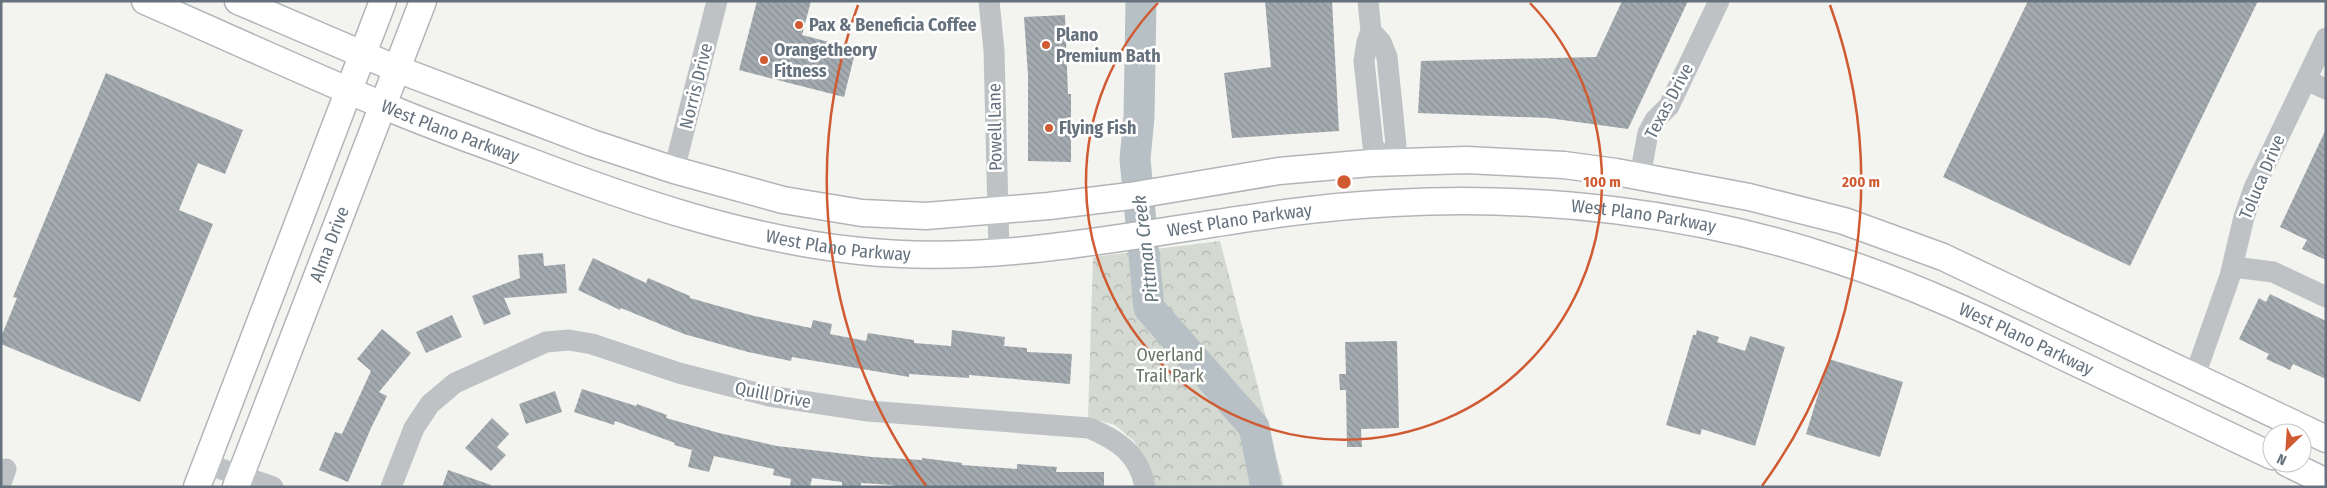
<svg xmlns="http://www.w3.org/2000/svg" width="2327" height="488" font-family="'Fira Sans Condensed',sans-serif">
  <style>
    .park { fill: url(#park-crowns) }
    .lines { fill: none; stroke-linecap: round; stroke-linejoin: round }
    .river { stroke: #b7c0c5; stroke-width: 31 }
    .building { fill: url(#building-back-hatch) }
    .major-casing { stroke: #b2b5b8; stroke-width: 29 }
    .minor { stroke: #bfc2c5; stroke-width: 21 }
    .major { stroke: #fff; stroke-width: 26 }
    .ring { fill: none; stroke: #d05b33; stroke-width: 2.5 }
    .poi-dot { fill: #d05b33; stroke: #fff; stroke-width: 2 }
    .labels { text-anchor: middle; stroke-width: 5; stroke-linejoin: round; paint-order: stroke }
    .poi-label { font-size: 18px; font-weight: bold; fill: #65727e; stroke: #fff; text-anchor: start }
    .street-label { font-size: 18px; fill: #65727e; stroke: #fff }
    .park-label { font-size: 18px; fill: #677563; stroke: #fff }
    .water-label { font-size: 19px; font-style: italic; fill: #61737b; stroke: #fff }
    .centre { fill: #d05b33; stroke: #fff; stroke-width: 2.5 }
    .ring-label { font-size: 15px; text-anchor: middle; font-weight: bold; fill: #d05b33; stroke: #fff; stroke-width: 5; stroke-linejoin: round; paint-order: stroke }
  </style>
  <defs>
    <pattern id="park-crowns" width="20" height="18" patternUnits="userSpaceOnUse" patternTransform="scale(1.25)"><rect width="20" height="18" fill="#d4dad1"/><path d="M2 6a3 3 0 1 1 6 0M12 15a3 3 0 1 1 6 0" fill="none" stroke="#b0b5af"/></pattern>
    <pattern id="building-back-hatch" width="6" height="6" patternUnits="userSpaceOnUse" patternTransform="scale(1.25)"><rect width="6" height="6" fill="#a4abb0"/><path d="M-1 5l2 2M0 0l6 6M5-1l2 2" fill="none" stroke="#899094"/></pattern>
  </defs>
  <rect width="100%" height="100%" fill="#f3f3f0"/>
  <path class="park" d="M1220,241L1284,487H1150L1146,462L1134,441L1115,425L1088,418L1093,257Z"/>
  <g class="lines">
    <path class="river" d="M1141,1L1139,117L1135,159L1149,308L1254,427L1266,487"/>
  </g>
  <path class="building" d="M757,1H811L802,35L856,49L844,97L739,70Z
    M1265,1H1332L1339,131L1232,138L1224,73L1271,67Z
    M1622,1H1688L1628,129L1548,118L1418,113L1421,61L1596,57Z
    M2028,1H2258L2130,266L1943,177Z
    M1065,15L1068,94H1071V162L1028,161V75L1024,17Z
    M106,73L243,130L225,174L198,163L179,210L213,224L140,402L1,344V337L17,298L13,297Z
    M2326,129V260L2302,249L2307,240L2280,227Z
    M543,253L544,266L565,264L567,293L504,298L511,314L484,325L472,296L520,278L518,255Z
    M593,258L646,283L648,278L690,296V298L754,316L811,328L813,320L832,324L830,334L866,341L868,333L914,340V343L951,346L952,330L1005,337L1004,346L1027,348V352L1072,354L1070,384L969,375V378L909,374V377L792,357L791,361L748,352L684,334L621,308L620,310L578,290Z
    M2270,294L2326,321V379L2293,364L2290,370L2266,359L2269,354L2239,339L2259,298L2266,302Z
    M452,315L462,337L426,353L416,332Z
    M382,329L411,353L379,392L387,396L371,428L348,482L319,470L335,432L342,434L371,371L357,359Z
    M1697,330L1719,337L1717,342L1745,351L1750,336L1785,347L1755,446L1702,429L1700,435L1666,425L1693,335H1696Z
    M1397,341L1399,428L1361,429L1362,447H1347L1346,390H1340L1339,374H1346L1345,342Z
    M1829,359L1903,382L1880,457L1806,434Z
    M582,389L636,406L637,404L667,415L666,418L719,433L777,446L872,457L922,460V458L962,463V465L1017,469V464L1057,467L1056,472H1104V487H893V485L861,483V487H842V482L812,478L810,487H790L791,479L773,475L774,469L714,456L709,472L688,467L692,450L674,445L675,443L615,421L614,425L574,412Z
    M555,391L562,412L526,424L519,404Z
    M492,418L509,434L497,447L506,455L491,471L465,448Z
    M448,470L491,485L490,487H442Z"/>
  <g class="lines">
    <g class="major-casing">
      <g id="major">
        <path id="s1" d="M145,1C223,35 301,71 380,104C428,125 478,142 526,160C634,201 745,239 860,251C1039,270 1215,211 1393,203C1541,195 1693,212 1834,259C1912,284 1986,319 2060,355C2131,389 2201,422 2272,456"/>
        <path d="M238,1L397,69L592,143L674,170L783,200L862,213L926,216L1049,206L1130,196L1279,171L1371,163L1467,160L1564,165L1616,172L1749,197L1844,221L1943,257L2326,439"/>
        <path d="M2287,463L2326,482"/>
        <path d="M197,487L383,1"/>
        <path id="s2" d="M236,487L423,1"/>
      </g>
    </g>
    <path class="minor" d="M989,1L994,51L999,252
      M1368,1L1371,31L1367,42L1364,61L1373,146L1386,162L1396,145L1387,57L1381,42L1371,31
      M2306,80L2326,89
      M674,170L717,1
      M1640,176L1648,133L1655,120L1669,106L1719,1
      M2233,267L2273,272L2326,297
      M2194,378L2230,276L2244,217L2254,188L2326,38
      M207,464L273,487
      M1,483L6,469
      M391,487L414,428L430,404L455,383L546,342L569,340L592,344L679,373L769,396L868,411L1089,428C1118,440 1139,454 1145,487"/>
    <use href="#major" class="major"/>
  </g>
  <g class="ring">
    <path d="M1530 3A258 258 0 1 1 1158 3"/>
    <path d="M926 486A517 517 0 0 1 858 5M1830 5A517 517 0 0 1 1762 486"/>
  </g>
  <g class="poi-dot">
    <circle cx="799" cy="25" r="5"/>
    <circle cx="1046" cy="45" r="5"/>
    <circle cx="764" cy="60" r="5"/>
    <circle cx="1049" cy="128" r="5"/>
  </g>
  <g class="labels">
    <g class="poi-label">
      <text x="809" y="31">Pax &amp; Beneficia Coffee</text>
      <text x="1056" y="41">Plano<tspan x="1056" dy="21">Premium Bath</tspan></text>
      <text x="774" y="56">Orangetheory<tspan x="774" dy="21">Fitness</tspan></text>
      <text x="1059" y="134">Flying Fish</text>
    </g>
    <g class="street-label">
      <text transform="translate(696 86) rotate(-76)" y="6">Norris Drive</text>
      <text transform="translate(1669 101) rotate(-62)" y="6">Texas Drive</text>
      <text transform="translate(995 127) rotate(-91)" y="6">Powell Lane</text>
      <text dy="6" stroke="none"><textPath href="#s1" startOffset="332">West Plano Parkway</textPath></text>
      <text transform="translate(2262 177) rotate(-67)" y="6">Toluca Drive</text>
      <text dy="6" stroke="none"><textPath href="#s1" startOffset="1548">West Plano Parkway</textPath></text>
      <text dy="6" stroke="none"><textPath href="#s1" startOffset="1142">West Plano Parkway</textPath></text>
      <text dy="6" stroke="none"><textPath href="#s2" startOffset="260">Alma Drive</textPath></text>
      <text dy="6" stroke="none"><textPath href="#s1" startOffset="738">West Plano Parkway</textPath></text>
      <text dy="6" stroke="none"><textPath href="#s1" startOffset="1952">West Plano Parkway</textPath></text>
      <text transform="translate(773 395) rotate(11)" y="6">Quill Drive</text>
    </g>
    <g class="park-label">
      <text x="1170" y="361">Overland<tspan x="1170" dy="21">Trail Park</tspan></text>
    </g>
    <g class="water-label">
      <text transform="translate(1145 249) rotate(-97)" y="7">Pittman Creek</text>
    </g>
  </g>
  <circle cx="1344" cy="182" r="8" class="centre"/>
  <g class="ring-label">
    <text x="1602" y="187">100 m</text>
    <text x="1861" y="187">200 m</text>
  </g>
  <rect width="2327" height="488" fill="none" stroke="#65727e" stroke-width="5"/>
  <g transform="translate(2287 448) rotate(205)"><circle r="24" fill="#ffffff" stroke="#c1c7cb"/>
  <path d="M0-4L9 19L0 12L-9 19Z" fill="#d05b33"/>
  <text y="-8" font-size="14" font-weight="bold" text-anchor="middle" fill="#65727e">N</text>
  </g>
</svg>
